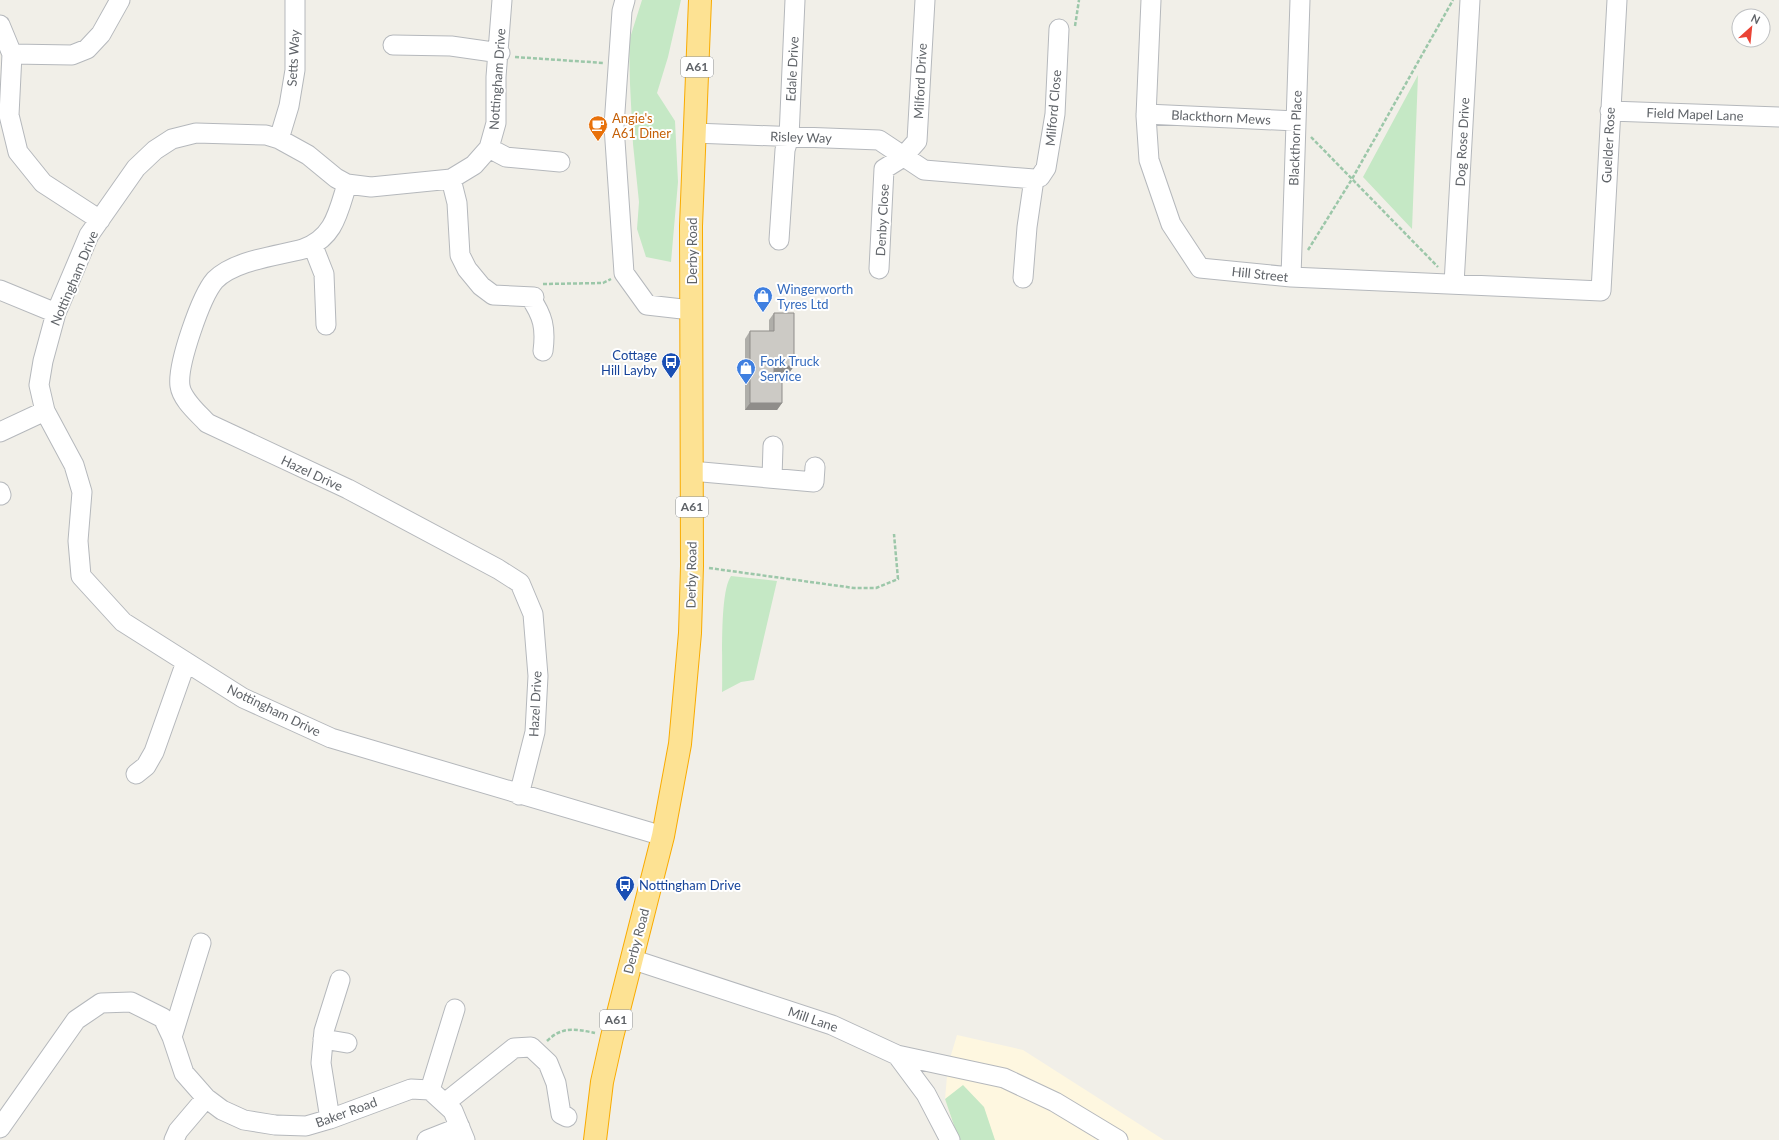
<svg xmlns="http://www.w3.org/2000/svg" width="1779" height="1140" font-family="Lato,sans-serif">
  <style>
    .commercial { fill: #fef7e0 }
    .green { fill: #c5e8c5 }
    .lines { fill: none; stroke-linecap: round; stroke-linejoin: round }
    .minor-casing { stroke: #b5b8bc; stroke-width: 21 }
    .highway-casing { stroke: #f9ab00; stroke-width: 24 }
    .path { stroke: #9cc7a9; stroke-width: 2.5; stroke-dasharray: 4 2; stroke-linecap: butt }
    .minor { stroke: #fff; stroke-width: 19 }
    .highway { stroke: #fde293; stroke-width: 22 }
    .wall { fill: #afaea9 }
    .shaded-wall { fill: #8f8d8a }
    .building { fill: #cccac5; stroke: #8f8d8a }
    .labels { text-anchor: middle; stroke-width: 4; stroke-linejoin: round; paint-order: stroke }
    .shield { fill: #fff; stroke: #8f9295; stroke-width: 1 }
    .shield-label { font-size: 12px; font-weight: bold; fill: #5f6368 }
    .street-label { font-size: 13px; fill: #5f6368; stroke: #fff }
    .food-label { font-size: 13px; fill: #c56008; stroke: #fff; text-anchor: start }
    .shop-label { font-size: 13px; fill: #366cbe; stroke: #fff; text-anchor: start }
    .transit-label { font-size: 13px; fill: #164399; stroke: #fff; text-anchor: end }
  </style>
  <rect width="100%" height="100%" fill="#f1efe8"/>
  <path class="commercial" d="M957,1035L1023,1050L1164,1140H959L945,1099L948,1065Z"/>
  <path class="green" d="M642,0H681L668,57L657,93L675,121L678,182L671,262L646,257L637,229L639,202L633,144L630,84L629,41Z
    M1418,75L1412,229L1363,177Z
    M731,576L777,581L754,680L741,682L722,692C723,667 719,593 731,576Z
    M963,1085L984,1107L995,1140H959L945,1099Z"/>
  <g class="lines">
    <g class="minor-casing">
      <path id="minor" d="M502,0L496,77V123L489,148L474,165L451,179L371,187L347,184L336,178L308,155L279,139L266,135L196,133L172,139L155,150L136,168L89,235L56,313L43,361L39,385L45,411L74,465L82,492L78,541L81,576L123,622L243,698L331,738L663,836
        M625,0L622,11L614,126L624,273L647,305L691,310
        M1151,0L1146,116L1149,160L1171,224L1200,268L1291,277L1601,291L1617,0
        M0,25L12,54L9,115L18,152L43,183L100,220
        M393,45L451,46L500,53
        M12,54L72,55L87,49L101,34L120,0
        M1610,111L1779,117
        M1146,114L1296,121
        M694,133L879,140L924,170L1034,179L1040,177L1046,168L1055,114L1059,29
        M279,139L289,106L295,70V0
        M489,148L506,157L560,162
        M451,179L457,203L460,255L467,269L481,286L493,295L534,297
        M347,184C338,213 334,238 303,249C277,256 235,260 215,280C201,296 177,365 180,386C182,400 198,413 207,423L348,489L498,569L520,583L533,614L538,676L535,732L519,795
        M779,240L785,150L789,137L795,0
        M313,246L324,274L326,325
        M879,269L884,169L903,157L917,141L925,0
        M1291,277L1300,0
        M1023,278L1027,227L1034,179
        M1454,284L1470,0
        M0,290L56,313
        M530,297C543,316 546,328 543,351
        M0,432L45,411
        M691,471L814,482L815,467
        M772,478L773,446
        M0,492L1,495
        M136,774L146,766L154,752L186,662
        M201,943L172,1037L184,1073L206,1098L222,1110L244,1120L275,1125L306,1126L330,1119L411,1089L430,1090L453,1111L465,1140
        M631,959L832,1025L897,1055L926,1094L950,1140
        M323,1039L347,1043
        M897,1055L1004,1078L1055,1102L1118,1140
        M430,1090L455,1009
        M445,1103L514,1048L531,1047L548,1063L556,1083L561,1114L567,1117
        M330,1119L321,1063L324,1031L340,980
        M0,1128L76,1020L101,1003L131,1002L163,1018L172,1037
        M174,1140L178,1131L206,1098
        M427,1140L460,1127"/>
    </g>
    <g class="highway-casing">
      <path id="highway" d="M595,1140L602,1082L612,1037L663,836L680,744L690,633L692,566L691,226L700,0"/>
    </g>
    <path class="path" d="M1075,26L1079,0
      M515,57L604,63
      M1311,137L1438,267
      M1308,250L1352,179L1453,0
      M543,284L603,283L611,279
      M709,568L854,588H876L898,579L894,534
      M547,1041C562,1026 576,1029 595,1033"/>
    <use href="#minor" class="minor"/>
    <use href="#highway" class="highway"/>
  </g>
  <path class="wall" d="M774,313L794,366L789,373H774V380L782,403L777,410H745V339L750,331H769V320Z"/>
  <path class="shaded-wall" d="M774,366H794L789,373H769Z
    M750,403H782L777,410H745Z"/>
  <path class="building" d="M774,313H794V366H774V380H782V403H750V331H774Z"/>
  <defs>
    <g id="cafe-pin" transform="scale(1)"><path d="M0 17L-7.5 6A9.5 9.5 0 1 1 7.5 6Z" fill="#e8710a" stroke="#fff"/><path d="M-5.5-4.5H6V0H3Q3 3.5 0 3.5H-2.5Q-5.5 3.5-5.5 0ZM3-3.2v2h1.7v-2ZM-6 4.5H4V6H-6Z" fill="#fff"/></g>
    <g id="shop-pin" transform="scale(1)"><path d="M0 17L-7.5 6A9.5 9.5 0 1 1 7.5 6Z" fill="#3f7fe0" stroke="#fff"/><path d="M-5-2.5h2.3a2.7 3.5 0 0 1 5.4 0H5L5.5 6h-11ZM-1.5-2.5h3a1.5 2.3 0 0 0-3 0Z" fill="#fff"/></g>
    <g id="bus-pin" transform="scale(1)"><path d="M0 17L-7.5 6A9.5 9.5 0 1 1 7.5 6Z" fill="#1a4fb4" stroke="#fff"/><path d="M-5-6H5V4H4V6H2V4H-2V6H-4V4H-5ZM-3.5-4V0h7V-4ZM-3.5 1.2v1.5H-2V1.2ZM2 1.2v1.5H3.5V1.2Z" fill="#fff"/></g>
  </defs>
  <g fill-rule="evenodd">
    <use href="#cafe-pin" x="598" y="125"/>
    <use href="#shop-pin" x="763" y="296"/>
    <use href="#bus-pin" x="671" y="362"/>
    <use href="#shop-pin" x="746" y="368"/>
    <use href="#bus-pin" x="625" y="885"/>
  </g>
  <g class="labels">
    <g class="shield">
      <rect x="681" y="57" width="32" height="20" rx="3"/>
      <rect x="676" y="497" width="32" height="20" rx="3"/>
      <rect x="600" y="1010" width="32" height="20" rx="3"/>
    </g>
    <g class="shield-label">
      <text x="697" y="71">A61</text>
      <text x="692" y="511">A61</text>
      <text x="616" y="1024">A61</text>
    </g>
    <g class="street-label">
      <text transform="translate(293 58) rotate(-87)" y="5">Setts Way</text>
      <text transform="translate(792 69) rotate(-87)" y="5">Edale Drive</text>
      <text transform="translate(497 79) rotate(-86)" y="5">Nottingham Drive</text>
      <text transform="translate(920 81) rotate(-87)" y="5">Milford Drive</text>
      <text transform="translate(1053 108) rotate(-85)" y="5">Milford Close</text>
      <text transform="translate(1695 114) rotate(2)" y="5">Field Mapel Lane</text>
      <text transform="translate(1221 117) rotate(3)" y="5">Blackthorn Mews</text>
      <text transform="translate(801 137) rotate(2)" y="5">Risley Way</text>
      <text transform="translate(1295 138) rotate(-88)" y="5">Blackthorn Place</text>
      <text transform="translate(1462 142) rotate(-87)" y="5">Dog Rose Drive</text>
      <text transform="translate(1608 145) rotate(-87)" y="5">Guelder Rose</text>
      <text transform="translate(882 220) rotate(-87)" y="5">Denby Close</text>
      <text transform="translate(692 251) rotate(-90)" y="5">Derby Road</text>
      <text transform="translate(1260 274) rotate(6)" y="5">Hill Street</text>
      <text transform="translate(74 278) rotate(-67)" y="5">Nottingham Drive</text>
      <text transform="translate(312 473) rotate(25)" y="5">Hazel Drive</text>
      <text transform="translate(691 575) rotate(-89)" y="5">Derby Road</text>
      <text transform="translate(535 704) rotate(-87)" y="5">Hazel Drive</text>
      <text transform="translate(274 710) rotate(26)" y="5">Nottingham Drive</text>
      <text transform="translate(636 941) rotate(-75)" y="5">Derby Road</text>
      <text transform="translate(813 1019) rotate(19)" y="5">Mill Lane</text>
      <text transform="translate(346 1112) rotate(-20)" y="5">Baker Road</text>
    </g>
    <g class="food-label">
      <text x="612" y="123">Angie's<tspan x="612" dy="15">A61 Diner</tspan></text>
    </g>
    <g class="shop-label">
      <text x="777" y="294">Wingerworth<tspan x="777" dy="15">Tyres Ltd</tspan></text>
      <text x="760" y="366">Fork Truck<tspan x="760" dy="15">Service</tspan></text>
    </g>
    <g class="transit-label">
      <text x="657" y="360">Cottage<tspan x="657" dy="15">Hill Layby</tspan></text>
      <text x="639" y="890" text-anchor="start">Nottingham Drive</text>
    </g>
  </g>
  <g transform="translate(1751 28) rotate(27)"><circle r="19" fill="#ffffff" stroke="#bfc1c3"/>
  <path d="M0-3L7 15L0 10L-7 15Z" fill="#ea4335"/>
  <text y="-6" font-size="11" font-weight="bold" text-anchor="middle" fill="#5f6368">N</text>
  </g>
</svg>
